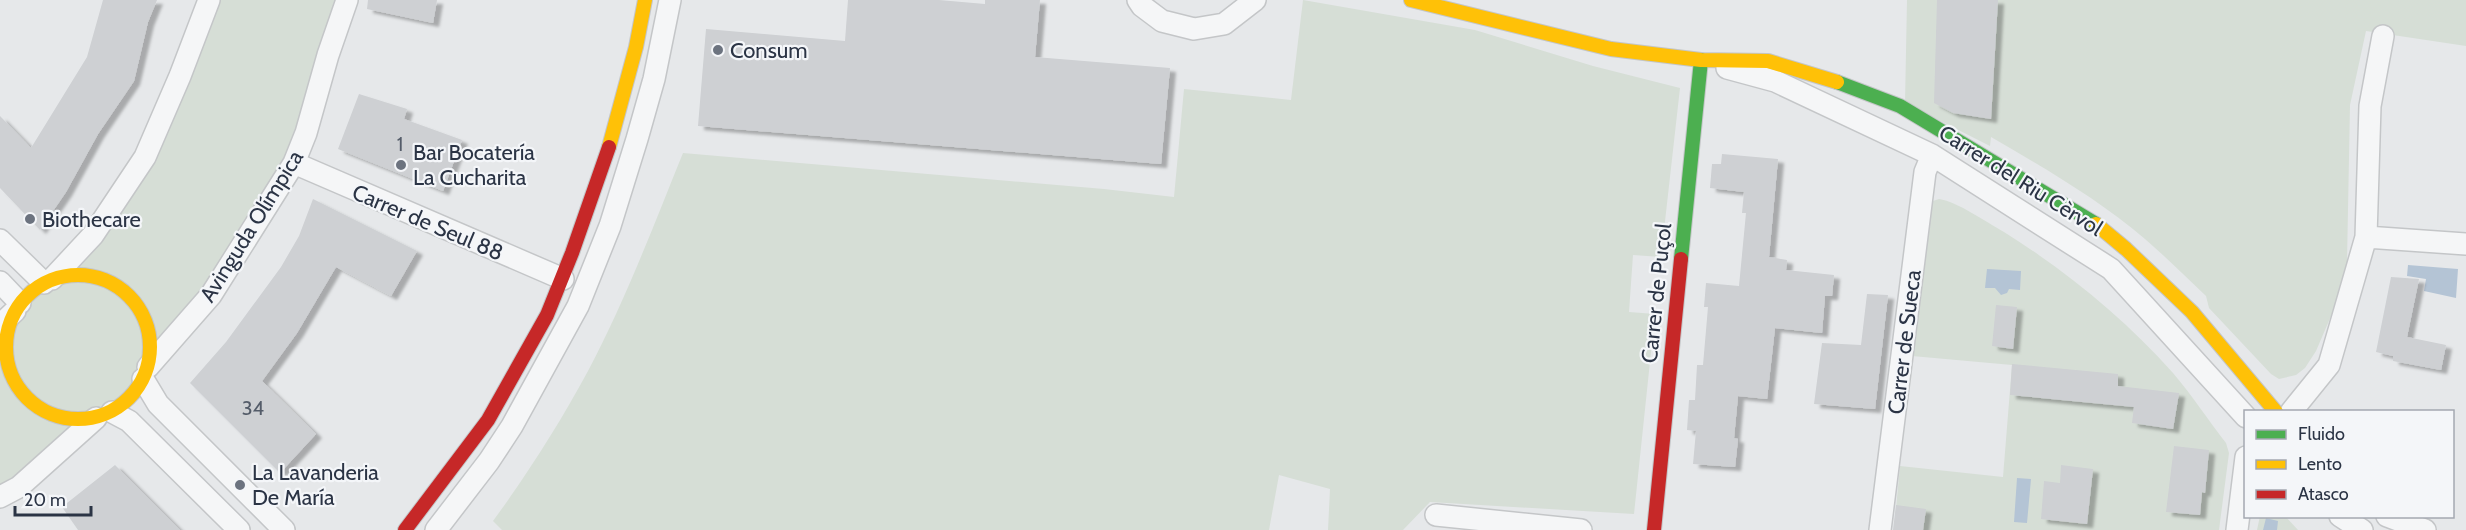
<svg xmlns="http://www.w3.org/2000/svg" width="2466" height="530" font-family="Cabin,sans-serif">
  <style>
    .green { fill: #d6ded6; fill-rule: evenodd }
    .water { fill: #b4c4d5 }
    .building { fill: #ced0d3; filter: url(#shadow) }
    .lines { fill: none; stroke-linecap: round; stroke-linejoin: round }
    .street-casing { stroke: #c4c6c8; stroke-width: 24 }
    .fast-casing { stroke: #c4c6c8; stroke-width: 16 }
    .slow-casing { stroke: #c4c6c8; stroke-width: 16 }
    .jam-casing { stroke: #c4c6c8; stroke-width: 16 }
    .street { stroke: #f5f6f7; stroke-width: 21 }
    .fast { stroke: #4caf50; stroke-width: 14 }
    .slow { stroke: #ffc107; stroke-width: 14 }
    .jam { stroke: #c62828; stroke-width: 14 }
    .poi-dot { fill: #6c737f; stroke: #f4f6f9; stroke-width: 2 }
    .labels { text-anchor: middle; stroke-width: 4.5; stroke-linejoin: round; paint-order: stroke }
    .number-label { font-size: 20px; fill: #545c69 }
    .poi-label { font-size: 22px; fill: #2b3445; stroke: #f4f6f9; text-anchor: start }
    .street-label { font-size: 22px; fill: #2b3445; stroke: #f4f6f9 }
  </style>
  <defs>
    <filter id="shadow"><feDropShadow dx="6" dy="4" stdDeviation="1.5" flood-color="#0004"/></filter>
  </defs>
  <rect width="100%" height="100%" fill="#e6e8ea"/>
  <path class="green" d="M209,0H347L306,133L256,226L112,412L56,414L96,418L0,497V325L44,283L145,157ZM140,313L151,346L148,364H147Z
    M1303,0L1475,30L1593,66L1680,88L1661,257L1633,255L1629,312L1655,314L1634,514L1430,502L1403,530H1328L1330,489L1279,475L1269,530H502L493,521C528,473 560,423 588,371C625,301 653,227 683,153L1104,189L1174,197L1184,89L1291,100Z
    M1907,0H2466V46L2366,31L2350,105L2347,262L2337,302L2316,351L2305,368L2296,375L2279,379L2271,374L2209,308L2206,296C2186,277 2166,257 2145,239C2098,199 2044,168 1991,137L1990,146L1905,103Z
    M1939,199C1958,202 1986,222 2004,232C2066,271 2124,318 2173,373C2192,395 2208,420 2226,443L2229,453L2219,530H1894L1900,466L2003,477L2012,365L1912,356L1929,207L1933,201Z
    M2260,516L2286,517L2298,530H2257Z"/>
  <path class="water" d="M2408,265L2458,269L2456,298L2424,291L2426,279L2407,276Z
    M1987,269L2021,271L2020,290L2009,289L2007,293L2001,295L1995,288H1985Z
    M2017,478L2031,479L2027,523L2014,522Z
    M2266,518L2278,521L2277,530H2263Z"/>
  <path class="building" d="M103,0H157L148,22L134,81L98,134L66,192L40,230L0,188V116L31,148L87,57Z
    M368,0H437L433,23L367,9Z
    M848,0H939L985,4V0H1040L1035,57L1170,68L1161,164L698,126L706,29L845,41Z
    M1937,0H1998L1991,119L1953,113L1934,103Z
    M359,94L407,109L404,119L462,140L443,191L338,149Z
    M1722,154L1778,159L1769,257L1787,260L1786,270L1834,275L1832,296H1825L1822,333L1775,328L1767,399L1738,396L1734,438L1738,439L1735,467L1693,464L1696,431L1687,430L1689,400H1695L1697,365H1703L1708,307H1704L1706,283L1739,286L1746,213H1742L1744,192L1710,188L1712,164H1721Z
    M313,199L417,251L391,296L336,267L297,333L262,381L316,434L280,473L190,383L226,342L281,267L299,236Z
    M2391,277L2419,279L2407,337L2446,345L2441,370L2393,361V356L2376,352Z
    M1867,294L1888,295L1875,409L1814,404L1822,343L1861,345Z
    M1996,305L2017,307L2013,349L1992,346Z
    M2012,364L2118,374V386L2179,393L2173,429L2132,423L2134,407L2010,395Z
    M2174,446L2209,450L2205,493L2202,492L2200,515L2166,512Z
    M115,465L180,530H78L62,507Z
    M2061,465L2093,469L2087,524L2041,519L2044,481L2060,483Z
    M1896,505L1926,509L1923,530H1893Z"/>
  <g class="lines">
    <g class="street-casing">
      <path id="street" d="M1138,0L1142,6L1162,21L1194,29L1224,24L1255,0
        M1727,68L1775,81L1932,155L2111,269L2246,417
        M294,163L563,279
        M2366,237L2466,244
        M0,240L44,283
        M52,279L93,235L145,157L180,76L209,0
        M0,282L20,303
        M0,325L15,311
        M148,367L211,295L294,163L306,133L328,55L347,0
        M143,379L158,404L284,530
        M112,412L129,421L239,530
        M2291,412L2329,365L2366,237L2370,106L2383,36
        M0,497L19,487L96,418
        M1436,515L1581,530
        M2340,516L2362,530
        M2387,516L2425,530
        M436,530L489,461L512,426L578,306L610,226L637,139L654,79L670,0
        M1880,530L1925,172L1932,155
        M2237,530L2246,457"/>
    </g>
    <g class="fast-casing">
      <path id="fast" d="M1837,82L1900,106L2096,224
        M1681,259L1701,60"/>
    </g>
    <g class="slow-casing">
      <path id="slow" d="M1411,0L1611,49L1701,60L1768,61L1837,82
        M609,147L636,47L645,0
        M2096,224L2126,249L2192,312L2276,412
        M6 347a72 72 0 1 1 144 0a72 72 0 1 1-144 0Z"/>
    </g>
    <g class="jam-casing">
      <path id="jam" d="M405,530L488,420L547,315L572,253L609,147
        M1654,530L1681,259"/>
    </g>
    <use href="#street" class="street"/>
    <use href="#fast" class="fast"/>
    <use href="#slow" class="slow"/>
    <use href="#jam" class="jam"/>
  </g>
  <g class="poi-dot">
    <circle cx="718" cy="50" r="6"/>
    <circle cx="401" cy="165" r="6"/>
    <circle cx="30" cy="219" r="6"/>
    <circle cx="240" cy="485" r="6"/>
  </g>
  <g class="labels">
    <g class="number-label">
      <text x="400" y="151">1</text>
      <text x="253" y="415">34</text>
    </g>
    <g class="poi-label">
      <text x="730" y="58">Consum</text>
      <text x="413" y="160">Bar Bocatería<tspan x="413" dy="25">La Cucharita</tspan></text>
      <text x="42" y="227">Biothecare</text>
      <text x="252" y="480">La Lavanderia<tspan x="252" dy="25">De María</tspan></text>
    </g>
    <g class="street-label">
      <text transform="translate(2021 180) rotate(32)" y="8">Carrer del Riu Cèrvol</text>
      <text transform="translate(428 222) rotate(23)" y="8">Carrer de Seul 88</text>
      <text transform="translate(251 226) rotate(-58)" y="8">Avinguda Olímpica</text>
      <text transform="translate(1656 293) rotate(-84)" y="8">Carrer de Puçol</text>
      <text transform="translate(1904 342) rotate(-83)" y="8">Carrer de Sueca</text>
    </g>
  </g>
  <rect x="2244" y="410" width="210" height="108" fill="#f4f6f9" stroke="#a4a8b1" stroke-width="1.5"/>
  <rect x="2256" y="430" width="30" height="9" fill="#4caf50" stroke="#a4a8b1" stroke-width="1.5"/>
  <text x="2298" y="440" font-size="18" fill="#2b3445">Fluido</text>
  <rect x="2256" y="460" width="30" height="9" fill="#ffc107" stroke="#a4a8b1" stroke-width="1.5"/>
  <text x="2298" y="470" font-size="18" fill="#2b3445">Lento</text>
  <rect x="2256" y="490" width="30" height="9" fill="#c62828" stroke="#a4a8b1" stroke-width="1.5"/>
  <text x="2298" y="500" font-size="18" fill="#2b3445">Atasco</text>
  <path d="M15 506v9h76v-9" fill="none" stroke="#2b3445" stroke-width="3"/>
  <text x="24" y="506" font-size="18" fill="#2b3445" stroke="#f4f6f9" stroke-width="4.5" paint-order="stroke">20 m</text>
</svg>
